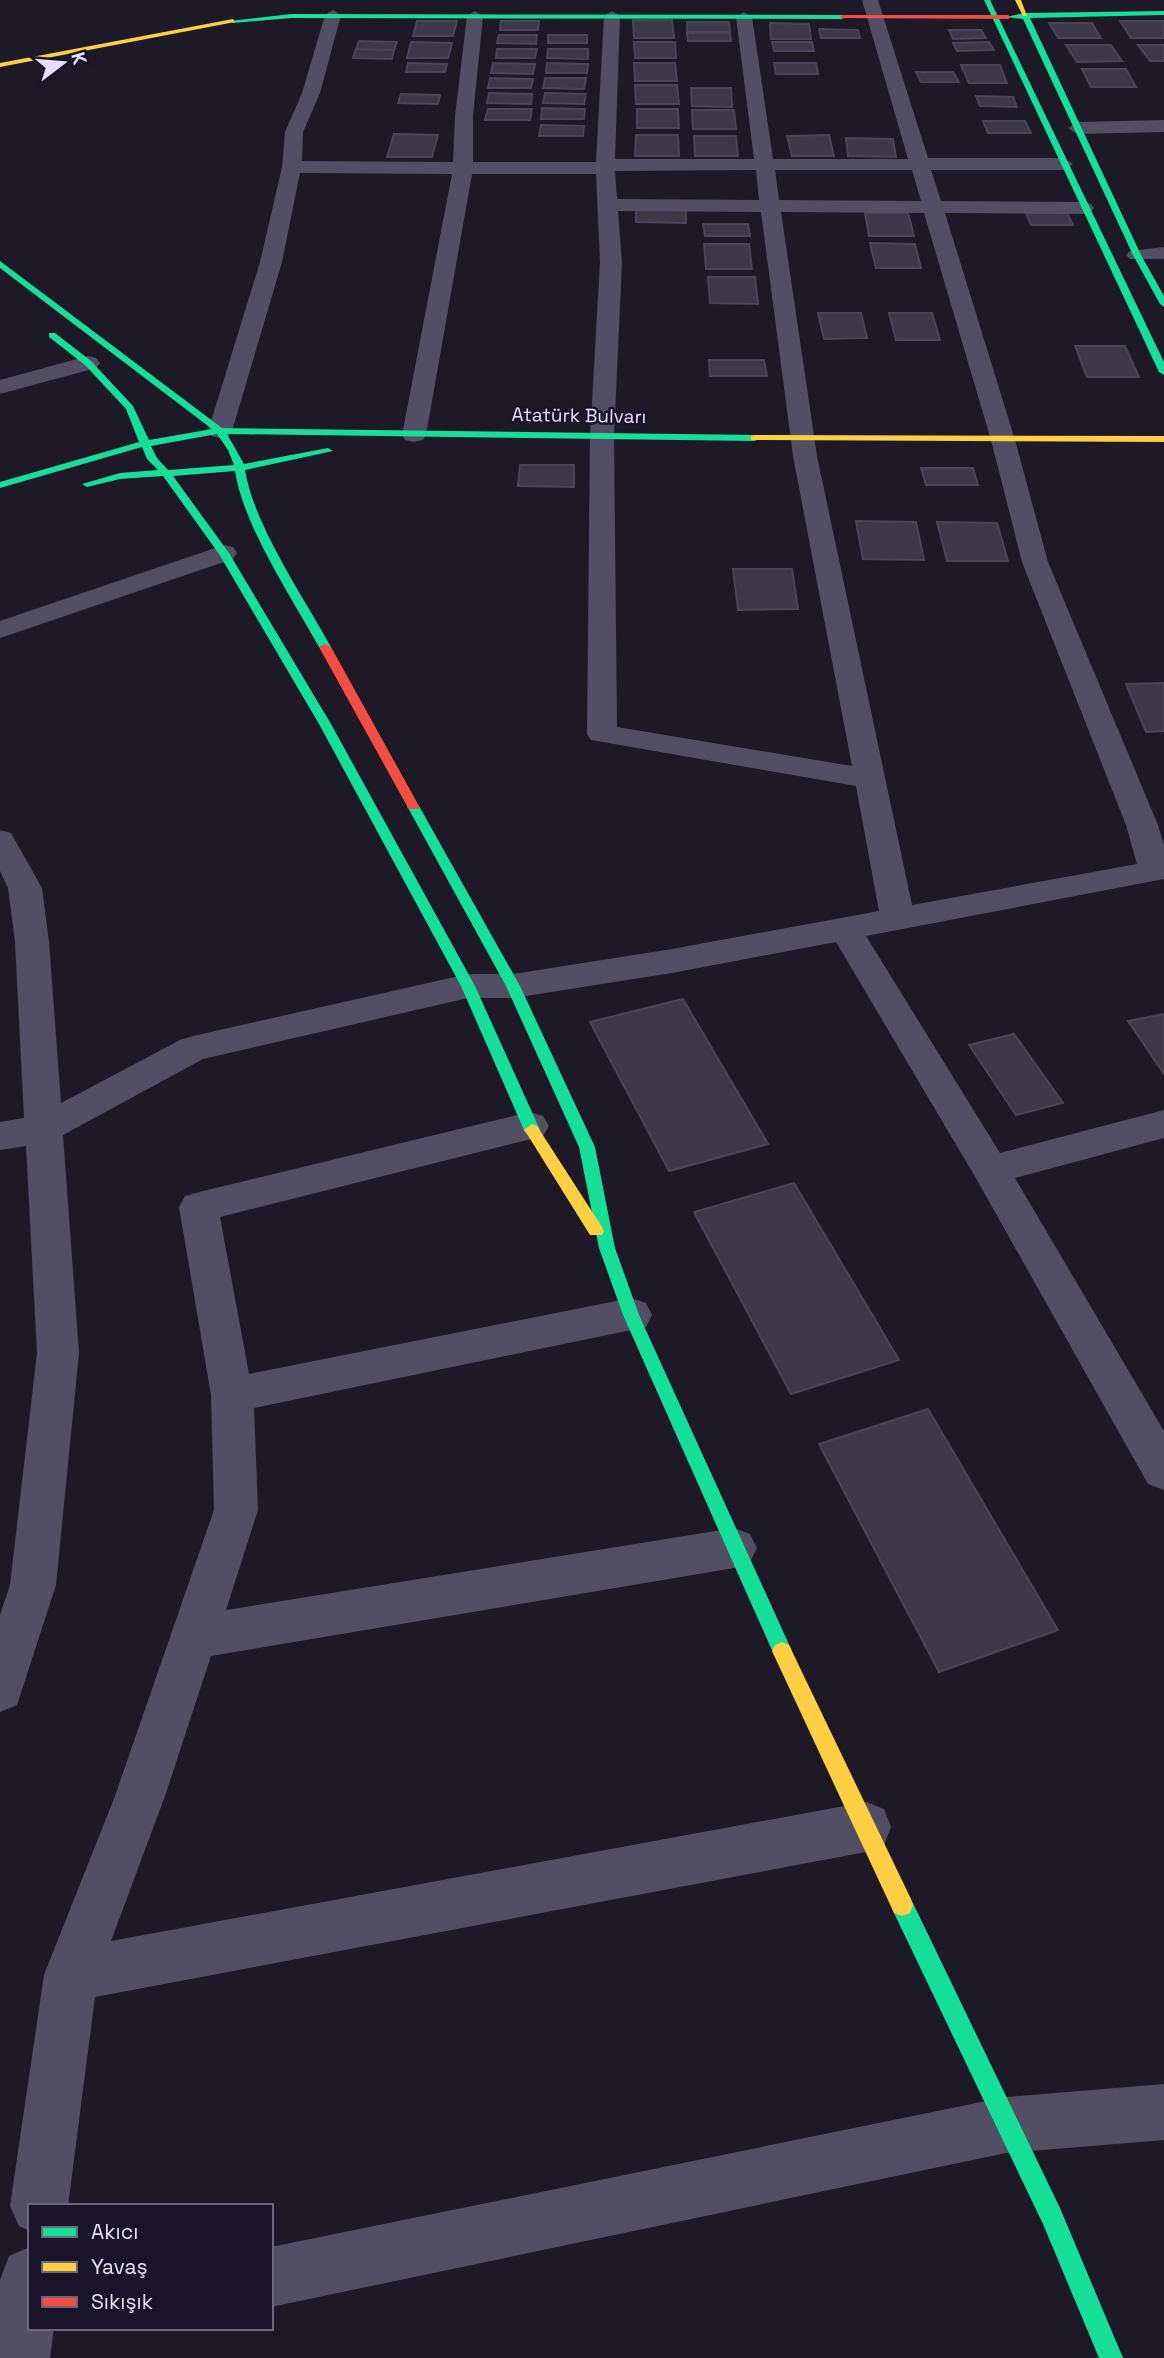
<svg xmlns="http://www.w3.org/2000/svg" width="1164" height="2358" font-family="'Space Grotesk',sans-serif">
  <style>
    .building { fill: #3c3847; stroke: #4a4558; stroke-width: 2 }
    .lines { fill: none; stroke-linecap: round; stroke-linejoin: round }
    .street { fill: #524f65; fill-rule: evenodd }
    .fast { fill: #16e098; fill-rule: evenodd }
    .slow { fill: #ffcf43; fill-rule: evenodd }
    .jam { fill: #f24e42; fill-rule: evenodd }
    .labels { text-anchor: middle; stroke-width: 5; stroke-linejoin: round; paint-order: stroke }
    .far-street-label { font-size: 19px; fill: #e6e0fd; stroke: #1a142b }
  </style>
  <rect width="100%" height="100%" fill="#1d1926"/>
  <path class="building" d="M633,20H672L674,38H634Z
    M417,21H457L453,36H413Z
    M501,21H539L538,30H500Z
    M1120,21H1163L1164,38H1131Z
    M687,22H729L730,32H687Z
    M770,23L809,24L811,39H771Z
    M1049,23H1092L1101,38H1058Z
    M819,29L858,30L860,38H821Z
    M949,30H981L986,38L953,39Z
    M687,33H730L731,41H688Z
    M499,35H537L536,44L497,43Z
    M548,35H587V43H548Z
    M359,41L397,42L394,50L356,49Z
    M411,42L452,43L448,58H407Z
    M634,42H675L676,58H635Z
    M772,42H812L814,51H774Z
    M989,42L994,50L957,51L953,43Z
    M1066,45H1111L1122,61L1077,62Z
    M1138,45H1164V61H1150Z
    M356,49L394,50L392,59L353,58Z
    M497,49H537L535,58H496Z
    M548,49H588V59L547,58Z
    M408,63L447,64L445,72H406Z
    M493,63L535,64L533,74L491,73Z
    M547,63L588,64L587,73H546Z
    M634,63H675L677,81H635Z
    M774,63H816L818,74H776Z
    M961,65H1000L1007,83H969Z
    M1082,69H1126L1136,87H1091Z
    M916,72H953L959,82H921Z
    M490,78L533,79L531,88H488Z
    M545,78H586L584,89L543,88Z
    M635,85H677L679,104H636Z
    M691,88H731L732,107L692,106Z
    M489,93L532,94L531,104L487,103Z
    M545,93L586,94L584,104L543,103Z
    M401,94L440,95L438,104L398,103Z
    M976,96L1013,97L1017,107L980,106Z
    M542,108L585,109L584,119H541Z
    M488,109H532L530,120H485Z
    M637,109H678L679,128H637Z
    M692,110H734L736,129H693Z
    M983,121H1025L1031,133H988Z
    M541,125L584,126L583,136H539Z
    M394,134L438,135L432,157H387Z
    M636,135H678L679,156H635Z
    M829,135L834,156H792L787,136Z
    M694,136H736L738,156H695Z
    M846,138L893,139L896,157L848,156Z
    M636,210H686V223L636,222Z
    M865,213H908L914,236H869Z
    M1026,213H1067L1073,225H1031Z
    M703,224H748L750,236H705Z
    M870,243L915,244L921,268H876Z
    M704,244H749L752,269H706Z
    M708,277H755L758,304L710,303Z
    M818,313H861L867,338L824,339Z
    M889,313H932L940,340H896Z
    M1075,346H1125L1139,377H1087Z
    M709,360H764L767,376H710Z
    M520,465H574V487L518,486Z
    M921,468H973L978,485H926Z
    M856,521L916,522L924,560L863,559Z
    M937,522L997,523L1008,561H947Z
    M733,569H792L798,609L738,610Z
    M1164,683V731L1146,732L1126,684Z
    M683,999L768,1144L669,1171L590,1022Z
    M1164,1014V1074L1128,1021Z
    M1014,1034L1063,1103L1016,1115L969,1045Z
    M794,1183L899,1360L791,1394L694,1212Z
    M928,1409L1058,1630L939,1672L819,1444Z"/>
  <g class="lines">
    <path class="street" d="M862,0H878L928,158H1063L1073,164L1063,170H931L941,201L1084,202L1091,204L1094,208L1091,212L1084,214L945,213L1015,440L1048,562L1158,825L1164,845V879L866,936L1000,1153L1164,1110V1138L1015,1178L1164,1431V1490L1148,1484L977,1180L836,942L672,973L513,998H468L203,1059L63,1135L79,1353L56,1585L17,1705L0,1712V1615L10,1585L37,1353L26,1146L0,1150V1122L24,1118L15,942L8,888L0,871V830L11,833L42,888L49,942L61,1103L180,1040L193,1036L468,974H513L672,949L879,911L856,786L591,740L587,734L590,437L600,262L596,174H472L426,435L423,440L414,442L405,440L402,435L452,174L300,173L282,262L232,431L229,436L220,438L211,436L208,431L260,262L282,167L285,132L302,93L325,15L333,10L341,15L320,93L303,132L302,161L453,162L455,116L467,16L475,11L483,16L473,116V162H596L604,16L612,11L620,16L615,159H754L736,17L744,12L752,17L773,159H908ZM756,170L759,200L617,199L615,171ZM775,170H912L921,201L779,200ZM618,211L761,212L793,456L852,766L617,727L614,437L622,262ZM781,212L924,213L991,440L1022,562L1126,825L1137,864L912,905L817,456Z
      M1164,120V132L1077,134L1068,128L1077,122Z
      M1164,247V259H1130L1126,255L1130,251Z
      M88,356L96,358L100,363L96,368L0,394V380Z
      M224,545L233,547L237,553L233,559L0,638V621Z
      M530,1112L543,1116L549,1126L543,1136L220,1217L249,1374L631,1298L646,1303L652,1315L646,1327L254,1408L258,1510L226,1610L734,1528L750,1534L757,1548L750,1562L734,1568L211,1656L165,1796L111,1941L866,1802L884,1809L891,1827L884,1845L866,1852L95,1997L68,2206H30V2231L19,2226L10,2206L44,1975L115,1796L214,1510L211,1395L179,1207L185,1196L199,1192Z
      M1164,2084V2140L1006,2153L271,2307V2247L1006,2097Z
      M30,2247V2328H54L50,2358H0V2280L9,2256Z"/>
    <path class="fast" d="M984,0H990L1164,362V375L1159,372Z
      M1164,11V15L1030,18L1141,255L1164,296V307L1160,304L1133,255L1023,19L1005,17L1025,13Z
      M291,14L842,15L845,17L842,19L291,18L233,23L230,21Z
      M0,261L222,428L755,435L760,438L755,441L227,434L244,464L328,448L333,451L245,470C254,525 303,596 331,647L325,650L319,647C292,598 243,525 235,471L173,476L229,553L331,724L475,986L540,1130L537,1134H527L524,1130L461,986L319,724L219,554L163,476L120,479L87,487L82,484L120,473L158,470L147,459L142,447L0,488V482L139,442L126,409L85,365L49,337V333H55L91,361L133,406L149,440L212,429L0,268ZM217,434L228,450L234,465L168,470L157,458L151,446Z
      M413,802L419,806L520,986L595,1147L615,1248L639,1315L792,1651L789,1657L782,1660L775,1657L623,1315L599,1248L579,1147L506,986L407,806Z
      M902,1894L910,1897L1060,2208L1123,2358H1099L1043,2224L894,1913L891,1905L894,1897Z"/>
    <path class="slow" d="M1015,0H1021L1027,16H1023Z
      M233,19L235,22L0,67V63Z
      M755,435L1164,436V442L751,440V436Z
      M532,1124L537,1126L602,1227L604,1231L602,1235H590L527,1134L524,1130Z
      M782,1642L789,1645L910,1897L913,1905L910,1913L902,1916L894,1913L772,1651L775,1645Z"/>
    <path class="jam" d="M842,15H1008L1011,17L1008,19L840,18Z
      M325,644L331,647L419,806L418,809H408L407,806L319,647Z"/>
  </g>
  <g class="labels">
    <g class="far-street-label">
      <text transform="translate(579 415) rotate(1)" y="7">Atatürk Bulvarı</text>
    </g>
  </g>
  <rect x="28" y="2204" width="245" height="126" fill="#1a142b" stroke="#6c667f" stroke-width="2"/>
  <rect x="42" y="2227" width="35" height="10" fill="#16e098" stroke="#6c667f" stroke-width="2"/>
  <text x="91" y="2239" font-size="21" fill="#e6e0fd">Akıcı</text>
  <rect x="42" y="2262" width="35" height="10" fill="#ffcf43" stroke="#6c667f" stroke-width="2"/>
  <text x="91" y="2274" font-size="21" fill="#e6e0fd">Yavaş</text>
  <rect x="42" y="2297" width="35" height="10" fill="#f24e42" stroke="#6c667f" stroke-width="2"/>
  <text x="91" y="2309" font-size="21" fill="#e6e0fd">Sıkışık</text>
  <g transform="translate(63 63) rotate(74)" stroke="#1a142b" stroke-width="5" paint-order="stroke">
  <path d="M0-5L12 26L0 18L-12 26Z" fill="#e6e0fd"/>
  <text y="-10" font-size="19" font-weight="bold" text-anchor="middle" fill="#e6e0fd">K</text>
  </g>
</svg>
